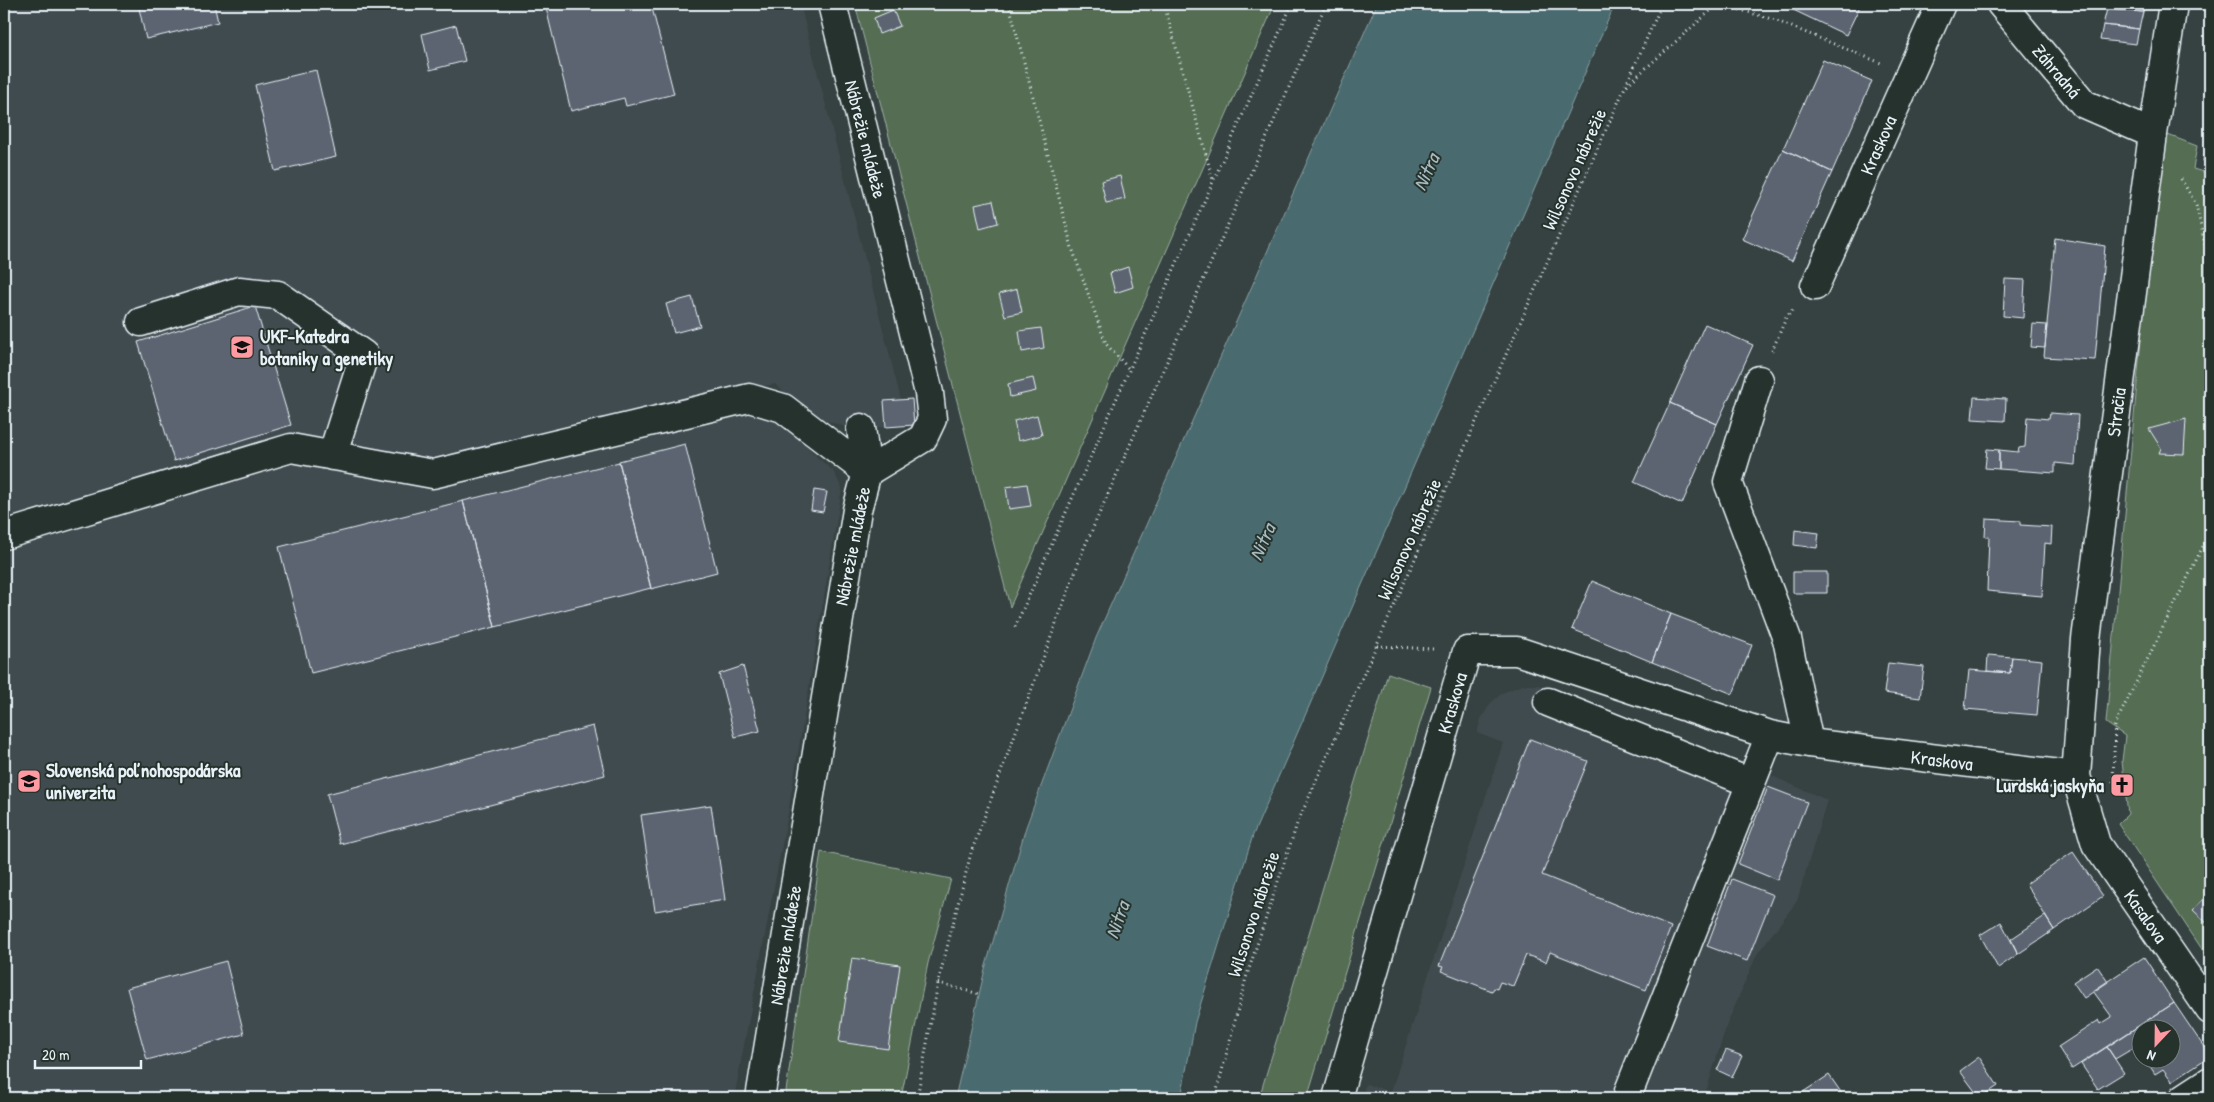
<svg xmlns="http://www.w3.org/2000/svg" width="2214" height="1102" font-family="'Patrick Hand',sans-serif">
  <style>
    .built { fill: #414c4f }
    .green { fill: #546d52; stroke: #9eafa5 }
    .water { fill: #486a6e; stroke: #88a0a5 }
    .building { fill: #5b6471; stroke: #e8f1f8 }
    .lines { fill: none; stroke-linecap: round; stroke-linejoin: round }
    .minor-casing { stroke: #e8f1f8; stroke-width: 31 }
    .path { stroke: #e8f1f8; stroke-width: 3; stroke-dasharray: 1 4; stroke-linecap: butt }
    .minor { stroke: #26332d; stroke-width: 28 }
    .labels { text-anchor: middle; stroke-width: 4; stroke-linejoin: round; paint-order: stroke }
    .street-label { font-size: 19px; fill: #e8f1f8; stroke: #26332d }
    .poi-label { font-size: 19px; font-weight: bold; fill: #e8f1f8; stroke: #26332d; text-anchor: start }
    .water-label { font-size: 20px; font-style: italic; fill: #a8bbc1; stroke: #26332d }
  </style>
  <rect width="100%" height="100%" fill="#364241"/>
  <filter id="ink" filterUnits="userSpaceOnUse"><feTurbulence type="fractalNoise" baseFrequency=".02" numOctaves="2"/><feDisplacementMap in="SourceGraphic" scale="10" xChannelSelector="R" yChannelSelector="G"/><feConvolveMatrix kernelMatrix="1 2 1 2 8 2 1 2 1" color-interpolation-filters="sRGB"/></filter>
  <g filter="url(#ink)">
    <path class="built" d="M4,4H800L901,400L884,401L886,427L848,428L806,413L775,384L758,387L747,410L763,411L786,425L819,459L833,471L842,488L788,813L734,1098H4Z
      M1523,685H1538L1550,689L1756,769L1827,800L1797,901L1757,954L1727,1024L1704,1098H1361L1366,1084L1391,1092L1503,743L1477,733L1481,719L1490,704L1502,693Z"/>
    <path class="green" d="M855,4H1275L1010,607Z
      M2160,132L2197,146L2193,169L2210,174V961L2118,824L2128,814L2122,761L2125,736L2106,723Z
      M1388,673L1431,687L1307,1098H1259Z
      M821,852L951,879L928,963L901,1098H785Z"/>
    <path class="water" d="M1377,4H1615L1253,835L1195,1022L1181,1098H955L985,969L1026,827L1096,638Z"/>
    <path class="building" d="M138,4H214L218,22L146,39Z
      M545,4H651L674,94L626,106L624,98L571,111Z
      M1788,4H1861L1846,35L1787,7Z
      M2108,4H2145L2143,12L2107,9Z
      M2107,9L2143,12L2139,29L2103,25Z
      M893,10L900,26L879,34L874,18Z
      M456,25L465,61L430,70L422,34Z
      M2103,25L2139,29L2136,44L2100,40Z
      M1823,60L1872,81L1832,172L1783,149Z
      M316,70L336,157L275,171L255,85Z
      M2210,129V163L2203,161Z
      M1783,149L1832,172L1792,261L1742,239Z
      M1120,176L1125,199L1106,203L1101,181Z
      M993,201L998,223L980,228L975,205Z
      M2055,238L2105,246L2095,360L2044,357Z
      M1128,267L1133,287L1115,293L1110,273Z
      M2005,279L2025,280L2023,318L2003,316Z
      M1017,289L1022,312L1005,316L999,294Z
      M692,297L700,326L674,333L666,304Z
      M255,306L291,425L174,461L138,342Z
      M1705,324L1753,345L1717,424L1670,403Z
      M2033,324L2047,325L2045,348L2031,347Z
      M1041,328L1044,348L1022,352L1019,331Z
      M1033,378L1036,391L1010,397L1008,384Z
      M1974,397L2006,399L2005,421L1972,419Z
      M912,399L914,425L886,427L884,401Z
      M1670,403L1717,424L1682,504L1634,482Z
      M2050,413L2078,415L2075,465L2055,463V473L1999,469V450L2018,452L2019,448L2025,447L2027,417L2049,419Z
      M1037,415L1042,435L1018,441L1014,421Z
      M2186,419L2184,454L2159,453L2161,448L2149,429Z
      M685,444L717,572L651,589L619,461Z
      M1987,449L1999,450V469L1985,468Z
      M619,462L651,588L495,627L463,501Z
      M1027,484L1031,506L1009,509L1006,487Z
      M814,490L827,492L823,512L811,510Z
      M463,501L495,627L311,673L279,547Z
      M1986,519L2020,521V525L2052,527L2051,544L2045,543L2042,596L1987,591L1989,537H1985Z
      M1795,530L1819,533L1817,548L1794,545Z
      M1793,572H1827V593H1793Z
      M1592,581L1671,614L1652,662L1572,629Z
      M1671,614L1752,645L1733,694L1652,662Z
      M1988,655L2012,657L2010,673L1987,671Z
      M2012,657L2042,660L2037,715L1965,709L1969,670L2010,673Z
      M1888,663L1924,667L1920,698L1884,693Z
      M743,666L760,731L735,737L719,674Z
      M593,726L605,775L340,844L327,794Z
      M1530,739L1588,761L1542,875L1671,927L1646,990L1550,952L1546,962L1526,955L1513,986L1500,982L1497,989L1494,988L1492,991L1441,971L1443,967L1439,966Z
      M1768,787L1807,802L1777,880L1738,864Z
      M711,805L725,900L655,911L641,815Z
      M2073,852L2103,896L2054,930L2026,884Z
      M1732,879L1773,895L1747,961L1707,946Z
      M2207,895L2210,899V926L2193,910Z
      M2045,916L2054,930L2018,954L2011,939Z
      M2001,922L2018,954L1998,968L1980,935Z
      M2144,957L2174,1003L2072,1069L2058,1047L2099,1020L2101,1024L2112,1017L2093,991Z
      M852,958L900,965L888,1049L839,1042Z
      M226,961L244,1034L147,1060L127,988Z
      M2097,966L2108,982L2084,998L2073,982Z
      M2174,1003L2210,1056L2172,1081L2163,1069L2155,1074L2146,1060H2172V1030H2142V1053L2137,1046L2115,1059L2107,1047Z
      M2107,1047L2124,1073L2098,1089L2081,1064Z
      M1726,1050L1742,1056L1732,1077L1717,1070Z
      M1979,1057L1998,1086L1980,1098L1960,1071Z
      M1829,1075L1845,1098H1794Z"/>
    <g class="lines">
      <g class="minor-casing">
        <path id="minor" d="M2001,4L2084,104L2153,134
          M2173,4L2153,134L2086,639L2076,776L2096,844L2210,1010
          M1815,286L1941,4
          M141,322L239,291L278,295L364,355L332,456
          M1759,380L1728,482L1787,639L1809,743
          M4,535L291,448L433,474L749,398L783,408L867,472L861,428
          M1548,702L1751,783
          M1629,1091L1770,735
          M760,1098L857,510L867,472L923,438L932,419L929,393L832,4
          M1337,1098L1467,651H1517L1770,735L1809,743L2076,776
          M2184,1098L2210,1081"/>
      </g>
      <path class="path" d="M1009,4L1072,248L1106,344L1129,369
        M1164,4L1213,180
        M1720,4L1772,19L1881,63
        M1627,85L1718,4
        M2181,179L2196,204L2210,267
        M1772,351L1786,318L1794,308
        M1015,627L1292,4
        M1377,646L1433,649
        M2113,782L2115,725L2210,532
        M938,983L979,994
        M917,1098L938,983L971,853L1084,548L1326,4
        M1215,1098L1246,978L1297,824L1662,4"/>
      <use href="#minor" class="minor"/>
    </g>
  </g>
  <defs>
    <g id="university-square" transform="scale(1.25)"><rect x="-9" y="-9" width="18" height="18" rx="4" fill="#ff9aa2" stroke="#26332d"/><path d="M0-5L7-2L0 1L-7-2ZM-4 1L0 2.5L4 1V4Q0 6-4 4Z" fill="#111"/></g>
    <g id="church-square" transform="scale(1.25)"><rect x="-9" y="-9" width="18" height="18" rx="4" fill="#ff9aa2" stroke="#26332d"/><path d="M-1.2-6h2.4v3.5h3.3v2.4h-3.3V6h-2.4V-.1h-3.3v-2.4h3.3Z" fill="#111"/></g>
  </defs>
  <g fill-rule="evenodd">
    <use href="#university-square" x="242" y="347"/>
    <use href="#university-square" x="29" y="781"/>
    <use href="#church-square" x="2122" y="785"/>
  </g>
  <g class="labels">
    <g class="street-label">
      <text transform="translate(2057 71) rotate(50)" y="7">Záhradná</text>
      <text transform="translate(866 139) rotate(76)" y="7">Nábrežie mládeže</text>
      <text transform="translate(1878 145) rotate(-66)" y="7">Kraskova</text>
      <text transform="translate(1574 169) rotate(-66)" y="7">Wilsonovo nábrežie</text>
      <text transform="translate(2116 412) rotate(-83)" y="7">Stračia</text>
      <text transform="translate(1409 539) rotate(-66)" y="7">Wilsonovo nábrežie</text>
      <text transform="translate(852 546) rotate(-79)" y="7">Nábrežie mládeže</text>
      <text transform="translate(1452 703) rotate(-74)" y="7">Kraskova</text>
      <text transform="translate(1942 760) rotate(7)" y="7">Kraskova</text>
      <text transform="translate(1253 914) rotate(-72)" y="7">Wilsonovo nábrežie</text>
      <text transform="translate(2146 916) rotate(55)" y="7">Kasalova</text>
      <text transform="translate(785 945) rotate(-81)" y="7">Nábrežie mládeže</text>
    </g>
    <g class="poi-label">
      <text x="260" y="343">UKF-Katedra<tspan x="260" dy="22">botaniky a genetiky</tspan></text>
      <text x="46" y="777">Slovenská poľnohospodárska<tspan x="46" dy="22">univerzita</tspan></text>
      <text x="2104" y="792" text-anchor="end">Lurdská jaskyňa</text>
    </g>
    <g class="water-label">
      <text transform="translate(1426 172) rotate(-66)" y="7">Nitra</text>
      <text transform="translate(1262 542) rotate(-66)" y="7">Nitra</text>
      <text transform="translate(1117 920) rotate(-71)" y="7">Nitra</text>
    </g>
  </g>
  <rect width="2214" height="1102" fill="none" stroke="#26332d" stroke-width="20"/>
  <rect x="10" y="10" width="2194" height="1082" fill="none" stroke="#e8f1f8" stroke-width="2" filter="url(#ink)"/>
  <g transform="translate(2156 1044) rotate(202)"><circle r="24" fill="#26332d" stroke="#747f7e"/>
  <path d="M0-4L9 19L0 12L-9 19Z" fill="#ff9aa2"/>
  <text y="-8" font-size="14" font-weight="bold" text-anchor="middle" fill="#e8f1f8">N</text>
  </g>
  <path d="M35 1060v8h106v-8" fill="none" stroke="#e8f1f8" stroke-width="2.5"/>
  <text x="42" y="1060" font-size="15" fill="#e8f1f8" stroke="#26332d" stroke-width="4" paint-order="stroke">20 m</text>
</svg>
